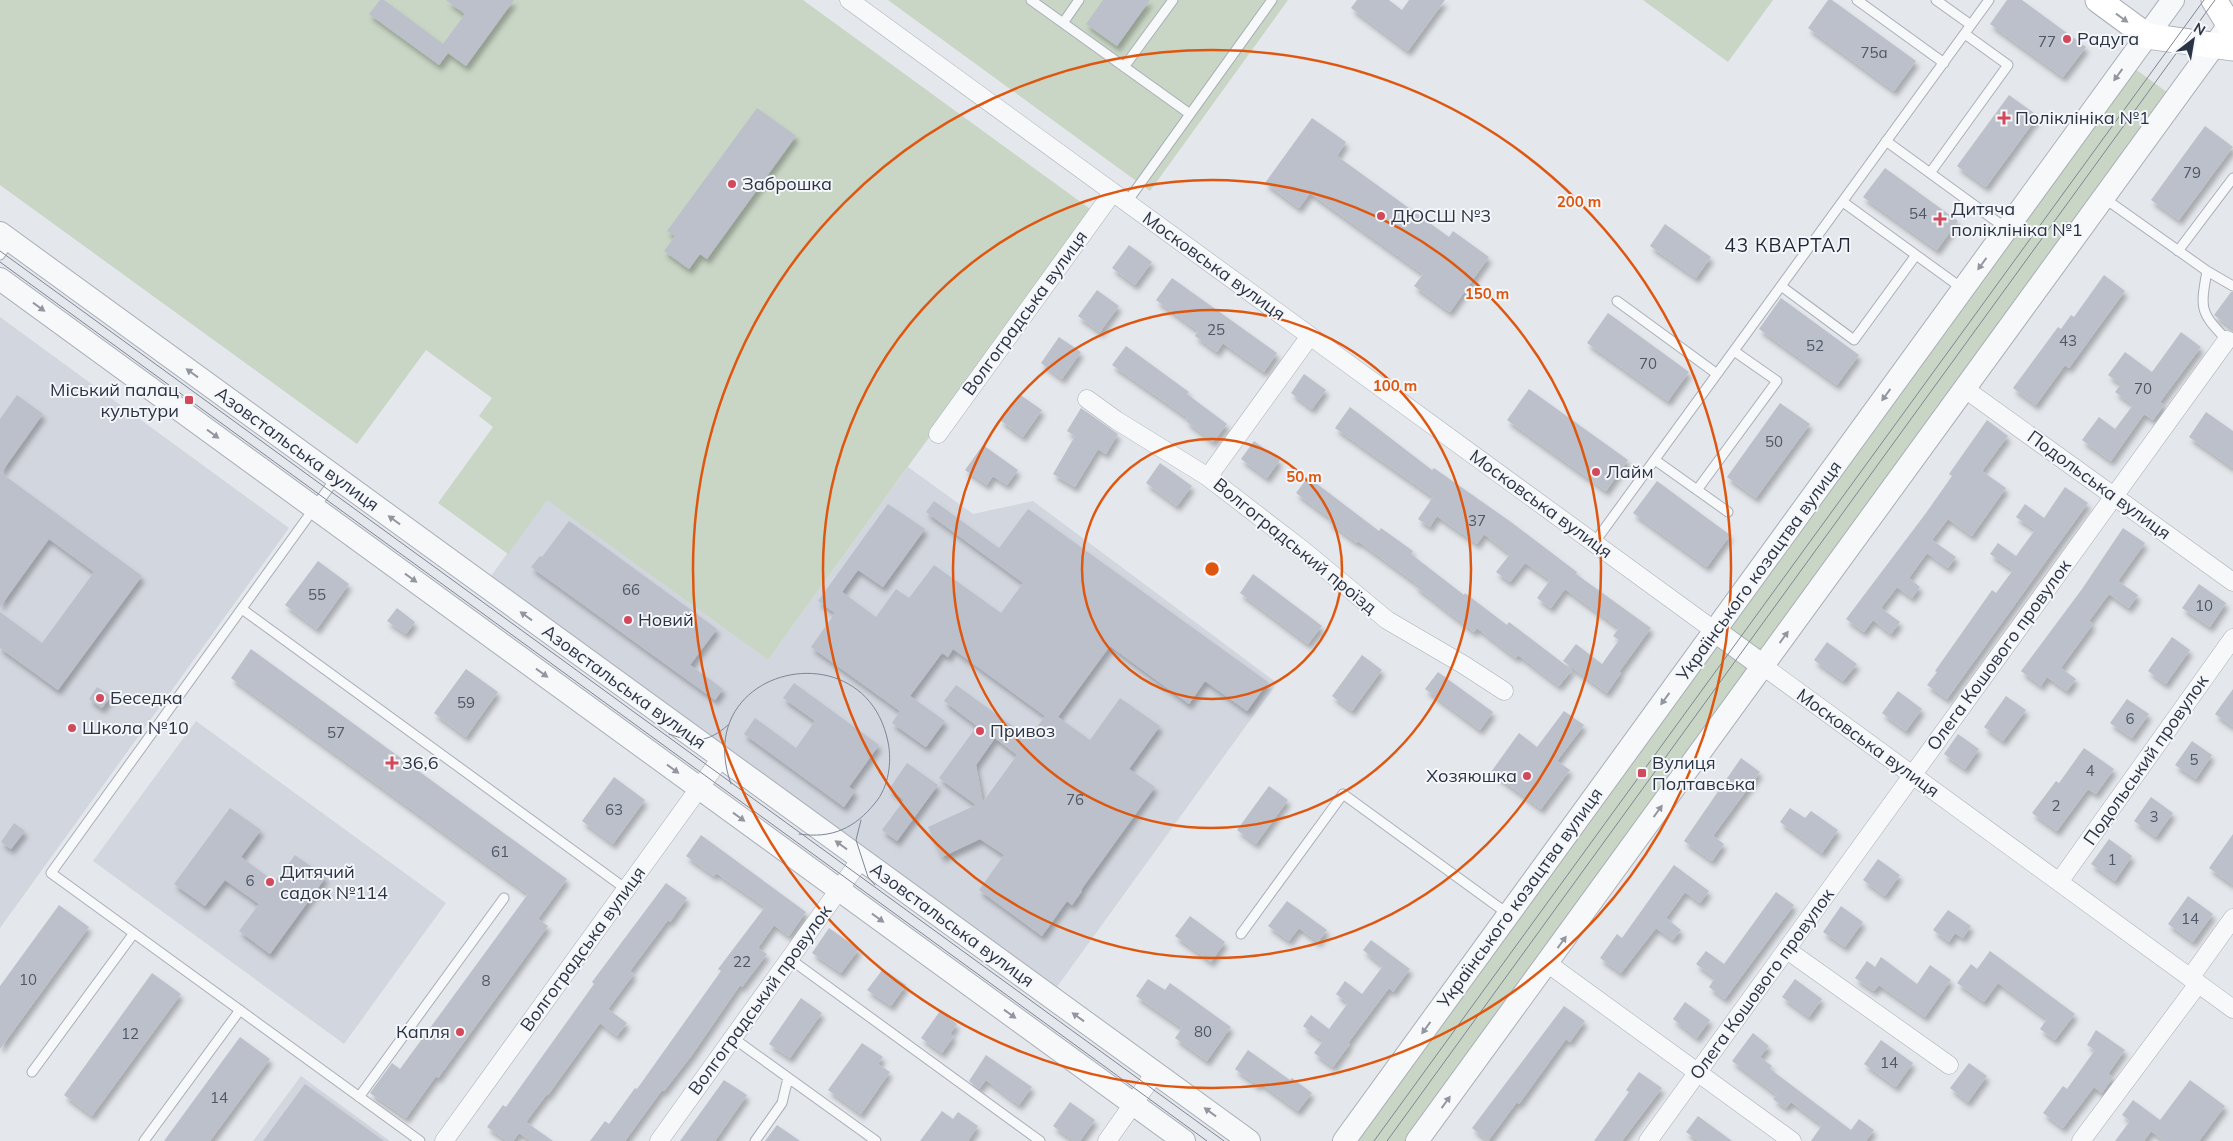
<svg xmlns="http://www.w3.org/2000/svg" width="2233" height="1141" font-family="Mulish,sans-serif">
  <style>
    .built { fill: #d2d6de }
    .green { fill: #c9d6c5 }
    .building { fill: #bbc0ca; fill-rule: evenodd; filter: url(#shadow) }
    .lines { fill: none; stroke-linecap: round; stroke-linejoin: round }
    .service-casing { stroke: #a9aeb7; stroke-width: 11 }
    .minor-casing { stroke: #a9aeb7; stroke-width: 19 }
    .tertiary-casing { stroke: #a9aeb7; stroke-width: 24 }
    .secondary-casing { stroke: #a9aeb7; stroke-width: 27 }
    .service { stroke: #f7f8fa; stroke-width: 9 }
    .minor { stroke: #f7f8fa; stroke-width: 18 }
    .tertiary { stroke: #f7f8fa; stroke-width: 22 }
    .secondary { stroke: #fff; stroke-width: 25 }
    .tram { stroke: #7d8696; stroke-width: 1 }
    .oneway { fill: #959aa2 }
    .oneway2 { fill: #9196a0 }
    .ring { fill: none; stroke: #df570f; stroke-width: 2.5 }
    .poi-dot { fill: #d1495b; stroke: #f4f6f9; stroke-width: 2 }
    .labels { text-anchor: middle; stroke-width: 4; stroke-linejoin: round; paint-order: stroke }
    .number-label { font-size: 15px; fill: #4f5766 }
    .poi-label { font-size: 18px; fill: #2b3445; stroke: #f4f6f9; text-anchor: start }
    .street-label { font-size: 18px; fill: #2b3445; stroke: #f4f6f9 }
    .neighbourhood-label { font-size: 19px; letter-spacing: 1px; fill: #1d2536; stroke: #f4f6f9 }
    .centre { fill: #df570f; stroke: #f4f6f9; stroke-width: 2.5 }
    .ring-label { font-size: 15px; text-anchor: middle; font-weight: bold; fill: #df570f; stroke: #f4f6f9; stroke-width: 4; stroke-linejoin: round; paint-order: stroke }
  </style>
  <defs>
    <filter id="shadow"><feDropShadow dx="3" dy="5.5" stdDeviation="2.5" flood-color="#0004"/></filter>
  </defs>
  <rect width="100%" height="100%" fill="#e4e7ec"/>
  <path class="built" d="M0,317L289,528L0,928Z
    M908,467L973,514L1033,501L1277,683L1054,991L488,580L547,499L768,660Z
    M196,721L446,903L344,1044L93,861Z
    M301,1076L390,1141H253Z"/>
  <path class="green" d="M0,0H803L1093,211L768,660L547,500L508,554L438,503L493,427L479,416L492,398L426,350L357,444L0,185Z
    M888,0H1288L1150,191Z
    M1643,0H1773L1728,62Z
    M2131,66L2171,95L1762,658L1722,630Z
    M1716,639L1755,667L1410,1141H1351Z"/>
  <path class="building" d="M380,0H384L443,44L465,14L446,0H514L466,66L448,53L439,65L369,14Z
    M1103,0H1150L1117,46L1086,24Z
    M1357,0H1389L1402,10L1409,0H1445L1408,51L1351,8Z
    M1828,0H1832L1916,61L1894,91L1808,28Z
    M2007,0H2022L2086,47L2063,77L1990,24Z
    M2009,95L2038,116L1986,187L1957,166Z
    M757,108L796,136L707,259L700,254L689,269L664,251L675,236L667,231Z
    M1312,118L1346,142L1337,156L1449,237L1453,231L1489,257L1450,312L1414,286L1423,274L1310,193L1299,208L1265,183Z
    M2205,126L2233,147L2179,220L2151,200Z
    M1885,168L1958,221L1937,250L1863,197Z
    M1665,224L1711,257L1696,278L1650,246Z
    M1129,245L1152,262L1135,285L1112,268Z
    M2104,275L2125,291L2069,368L2065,365L2036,405L2013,388L2058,327L2061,329L2071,315L2074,317Z
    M1172,278L1277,353L1264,372L1223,343L1217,352L1195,336L1198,331L1156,300Z
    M1097,290L1119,306L1100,332L1078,316Z
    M2231,292H2233V329L2214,315Z
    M1781,298L1859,355L1837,385L1759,329Z
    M1608,313L1689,372L1668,401L1587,343Z
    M2181,332L2201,347L2160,402L2164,405L2153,420L2144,414L2111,461L2082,440L2099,417L2115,429L2133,405L2115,392L2121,384L2108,375L2125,352L2152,372Z
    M1059,337L1081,352L1062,379L1041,363Z
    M1126,346L1189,392L1187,394L1227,424L1213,442L1186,421L1188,418L1112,365Z
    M1304,374L1326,390L1312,409L1291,393Z
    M1529,389L1628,460L1606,491L1507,420Z
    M1019,394L1042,410L1023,437L1000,420Z
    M17,395L43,414L1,473L142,576L58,690L0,648V612L42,643L94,572L49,539L0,607V419Z
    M1780,403L1810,424L1756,498L1727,477Z
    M1350,407L1432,470L1434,468L1511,522L1577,572L1576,574L1651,628L1619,672L1621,673L1607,693L1563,661L1576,644L1602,664L1619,640L1613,636L1619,628L1565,589L1551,608L1537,598L1550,580L1525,563L1510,582L1496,572L1510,554L1484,534L1477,544L1437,516L1430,527L1418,519L1433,497L1335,428Z
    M1081,408L1118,434L1106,454L1098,449L1075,487L1053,474L1075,436L1067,431Z
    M2206,412L2233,431V468L2189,437Z
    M1987,420L2008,436L1982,471L2006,488L1972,536L1948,519L1932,540L1956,557L1948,568L1927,553L1909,578L1920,587L1912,598L1897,587L1881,608L1900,622L1891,634L1873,620L1864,632L1846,619L1926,513L1952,476L1949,474Z
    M1254,441L1280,460L1267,478L1241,459Z
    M983,445L1018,470L1007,485L993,476L987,485L965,470Z
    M1160,463L1192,486L1177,506L1146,483Z
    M1308,477L1379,531L1381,528L1413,551L1411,554L1464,595L1465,593L1507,625L1509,622L1572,670L1559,686L1518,655L1516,658L1477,628L1474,632L1415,586L1417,584L1358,541L1357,543L1329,522L1331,519L1296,493Z
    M1657,481L1730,535L1707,567L1633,513Z
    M2065,487L2088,503L1947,699L1927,685L1937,672L1935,671L1992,590L1996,593L2013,570L1990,554L1998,543L2016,556L2035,530L2016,517L2025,504L2044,518Z
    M934,501L999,548L1028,509L1268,682L1247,711L1205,681L1189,704L1110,646L1058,717L1090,740L1120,698L1160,726L1129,769L1155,787L1081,890L1082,891L1072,905L1067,901L1042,936L979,890L1004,855L980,839L942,857L928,827L976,805L939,778L977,726L944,701L956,685L1029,738L1045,716L953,649L948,657L942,653L910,696L945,721L926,747L892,723L900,711L811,647L835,613L818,601L888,504L925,529L883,587L858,570L842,592L876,617L896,589L909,598L934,565L1001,613L1023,583L926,512ZM995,738L1017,755L983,802L976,765Z
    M569,521L717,629L690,665L723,689L715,700L531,567L540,556L542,557Z
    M2123,528L2145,543L2118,581L2138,595L2129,608L2109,594L2089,621L2093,624L2061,668L2076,679L2067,691L2047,677L2041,686L2021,671L2082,589Z
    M318,561L349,584L317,629L285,605Z
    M1253,574L1322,626L1308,644L1240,593Z
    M2199,584L2226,603L2210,627L2182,608Z
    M397,608L415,622L406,634L387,621Z
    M2172,637L2190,650L2166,684L2148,671Z
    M1827,642L1857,664L1843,681L1814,660Z
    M251,649L567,879L538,919L548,926L438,1078L436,1076L406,1118L370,1093L392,1063L400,1069L528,894L231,678Z
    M1362,655L1382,670L1352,711L1332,696Z
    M466,669L498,692L466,737L434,713Z
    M1438,672L1493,712L1480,730L1425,689Z
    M794,683L879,745L849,787L855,791L844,807L744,734L755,718L796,748L815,721L783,698Z
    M97,687L111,696L102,708L89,699Z
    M2233,689V727L2215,714Z
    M1898,691L1922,709L1906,731L1882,713Z
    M2006,696L2026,710L2003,741L1984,727Z
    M2127,699L2149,714L2132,738L2110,723Z
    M1564,711L1584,725L1557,761L1570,770L1541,809L1491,772L1519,733L1537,747Z
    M1958,734L1979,749L1965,769L1944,754Z
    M2192,741L2212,755L2196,779L2175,765Z
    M2084,748L2114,769L2096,794L2088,789L2057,831L2032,813L2056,781L2059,783Z
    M1741,758L1760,772L1713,836L1724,844L1712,861L1684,841Z
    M907,763L938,785L897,841L882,830L904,800L889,789Z
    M614,777L645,800L613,844L582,821Z
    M1269,786L1288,800L1256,844L1237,830Z
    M2151,797L2173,813L2156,837L2134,821Z
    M230,808L261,830L241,857L275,882L295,855L326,877L270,954L239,931L259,904L225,880L205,906L174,884Z
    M1790,808L1805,818L1811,811L1838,830L1822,853L1780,822Z
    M14,823L25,831L11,849L1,842Z
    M2233,834V885L2209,868Z
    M701,835L806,912L789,936L774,925L758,948L767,954L742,987L740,985L692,1055L664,1091L662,1090L625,1141H590L605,1121L609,1124L635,1088L637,1089L721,971L718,969L765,907L716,873L714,876L686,856Z
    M2109,839L2132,856L2115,881L2091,864Z
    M1878,859L1900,875L1885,896L1863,880Z
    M1674,865L1709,891L1700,903L1685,892L1666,918L1681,930L1673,940L1656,928L1621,973L1600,958L1617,934L1622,938Z
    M666,883L687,898L670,922L668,920L630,971L634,974L608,1009L627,1023L617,1036L600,1023L548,1095L547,1094L526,1122L553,1141H531L519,1133L513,1141H507L487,1127L503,1105L506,1107L594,984L592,982Z
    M1776,892L1794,905L1725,999L1709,987L1715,978L1696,964L1706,951L1724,964Z
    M2188,896L2213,914L2193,942L2168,924Z
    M1287,901L1327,930L1318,942L1299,928L1289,941L1268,926Z
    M59,905L89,927L0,1049V986Z
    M1841,906L1863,922L1845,947L1823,932Z
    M1948,910L1971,926L1963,938L1955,933L1949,942L1933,930Z
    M1190,916L1225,942L1211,962L1175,936Z
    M829,928L859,949L841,973L812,953Z
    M1371,940L1410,969L1393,992L1389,988L1348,1043L1350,1044L1333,1067L1314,1053L1323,1041L1303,1026L1311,1015L1329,1029L1348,1003L1336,994L1345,981L1362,994L1383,966L1363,950Z
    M1990,951L2075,1014L2055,1040L2040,1029L2047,1019L1998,983L1984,1002L1957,983L1971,964L1977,969Z
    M1881,957L1917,984L1930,965L1951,980L1925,1017L1879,985L1874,991L1855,978L1867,961L1875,967Z
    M883,969L906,985L891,1006L867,990Z
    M152,973L181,994L92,1116L64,1095Z
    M1148,979L1165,990L1170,983L1231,1027L1207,1061L1175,1038L1182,1028L1136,996Z
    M1795,979L1822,999L1809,1017L1782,997Z
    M801,998L822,1013L790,1058L769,1044Z
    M1685,1002L1710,1020L1697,1038L1673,1019Z
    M1564,1006L1585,1021L1570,1042L1566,1039L1519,1104L1517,1102L1488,1141L1472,1128Z
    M940,1011L957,1024L950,1034L954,1036L942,1053L921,1038Z
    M2096,1030L2125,1050L2108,1074L2113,1077L2102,1093L2094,1087L2063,1128L2043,1113L2063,1086L2067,1089L2095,1050L2087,1045Z
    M1753,1033L1769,1046L1760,1057L1772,1066L1770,1069L1851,1130L1859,1119L1874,1130L1866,1141H1811L1822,1125L1791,1102L1786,1108L1773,1099L1777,1095L1732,1061Z
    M240,1037L270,1059L210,1141H164Z
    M1881,1040L1913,1063L1896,1087L1864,1064Z
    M862,1043L883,1057L878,1064L890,1072L861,1114L828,1090Z
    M1248,1050L1290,1080L1292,1078L1312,1093L1298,1111L1260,1083L1258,1086L1235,1069Z
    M986,1055L1032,1087L1019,1105L986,1080L979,1089L969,1081Z
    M1969,1063L1987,1076L1968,1102L1950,1088Z
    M1639,1072L1662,1088L1622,1141H1594L1629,1092L1626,1090Z
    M724,1080L747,1095L715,1141H680Z
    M2190,1080L2225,1106L2199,1141H2164L2151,1131L2144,1141H2115L2130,1121L2122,1115L2133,1100L2160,1120Z
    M305,1084L384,1141H263Z
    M1070,1102L1095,1120L1080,1141H1074L1053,1126Z
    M942,1111L953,1119L958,1112L978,1126L968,1141H920Z
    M1698,1116L1732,1141H1699L1686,1132Z
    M777,1125L800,1141H765Z"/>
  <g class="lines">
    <g class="service-casing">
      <path id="service" d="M1031,0L1190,114
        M1857,0L1944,63
        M1936,0L1971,25
        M1063,23L1079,0
        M1124,67L1173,0
        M1886,141L2007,229
        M1930,173L2008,65L1965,34
        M2104,198L2207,271L2233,286
        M1127,202L1272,0
        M1843,202L1963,289
        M2178,251L2233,178
        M0,255L10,241
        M2207,271C2200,310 2200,312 2227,340
        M1781,286L1854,340L1916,255
        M1617,301L1717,374
        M1655,460L1728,512
        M336,478L51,873L420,1141
        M1697,490L1777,381L1734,351
        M1594,543L1989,0
        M242,609L626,889
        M1241,934L1343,794L1508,914
        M790,959L1040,1141
        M733,1038L876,1141
        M32,1072L134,933
        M359,1097L504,898
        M144,1141L240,1010
        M755,1141L782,1103L788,1078"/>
    </g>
    <g class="minor-casing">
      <path id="minor" d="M849,0L1715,631
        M1965,389L2233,582
        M1087,399L1116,420L1208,477L1304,551L1387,620L1464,665L1504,691
        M938,434L1113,192
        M1208,477L1310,336
        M1763,666L2233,1009
        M2059,882L2233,638
        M1787,950L1949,1065
        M1547,963L1792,1141
        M2190,978L2233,918
        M444,1141L721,758
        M659,1141L861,859
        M1107,1141L1155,1073
        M1648,1141L2227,340
        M2081,1141L2198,984"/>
    </g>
    <g class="tertiary-casing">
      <path id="tertiary" d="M0,233L1249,1141
        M0,279L1184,1141
        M1715,631L1763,666
        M1344,1141L2173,0
        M1417,1141L2224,32"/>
    </g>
    <g class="secondary-casing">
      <path id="secondary" d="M2098,0L2147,36L2233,48
        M2214,0L2233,31"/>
    </g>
    <use href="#service" class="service"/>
    <use href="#minor" class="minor"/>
    <use href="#tertiary" class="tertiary"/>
    <use href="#secondary" class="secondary"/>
    <path class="tram" d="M0,251L1224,1141
      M0,262L1207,1141
      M669,734C693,743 708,743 728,725
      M731,784C689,667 865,627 888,742C892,761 889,787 875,803C855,828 832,839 799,834
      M861,820L856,840L868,877L875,885
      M1374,1141L2204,0
      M1387,1141L2215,0"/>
  </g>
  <defs><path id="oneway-solid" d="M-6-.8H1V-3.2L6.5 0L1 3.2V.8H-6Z" transform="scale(1.25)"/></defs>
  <use class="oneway" href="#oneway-solid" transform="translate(2122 18) rotate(36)"/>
  <g class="oneway2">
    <use href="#oneway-solid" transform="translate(2118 75) rotate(126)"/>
    <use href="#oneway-solid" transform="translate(1982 264) rotate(126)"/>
    <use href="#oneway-solid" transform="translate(39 307) rotate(36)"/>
    <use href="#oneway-solid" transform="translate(192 373) rotate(-144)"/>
    <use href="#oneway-solid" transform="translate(1886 395) rotate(126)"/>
    <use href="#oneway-solid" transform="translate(213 434) rotate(36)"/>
    <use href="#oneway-solid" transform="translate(394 520) rotate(-144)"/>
    <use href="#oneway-solid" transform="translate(411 578) rotate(36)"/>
    <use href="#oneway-solid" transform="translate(526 616) rotate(-144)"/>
    <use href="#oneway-solid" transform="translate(1784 637) rotate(-54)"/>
    <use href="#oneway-solid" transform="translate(542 673) rotate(36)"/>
    <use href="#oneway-solid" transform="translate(1665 699) rotate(126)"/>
    <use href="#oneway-solid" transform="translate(673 769) rotate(36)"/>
    <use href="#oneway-solid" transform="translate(1658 811) rotate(-54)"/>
    <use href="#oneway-solid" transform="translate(739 817) rotate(36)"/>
    <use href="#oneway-solid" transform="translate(841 845) rotate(-144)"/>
    <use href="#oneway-solid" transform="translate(878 918) rotate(36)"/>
    <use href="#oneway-solid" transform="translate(1562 942) rotate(-54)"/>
    <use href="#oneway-solid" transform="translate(1010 1014) rotate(36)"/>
    <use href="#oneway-solid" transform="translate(1078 1017) rotate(-144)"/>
    <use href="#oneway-solid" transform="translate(1426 1028) rotate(126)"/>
    <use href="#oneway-solid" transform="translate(1446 1102) rotate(-54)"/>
    <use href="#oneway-solid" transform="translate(1210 1112) rotate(-144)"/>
  </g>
  <g class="ring">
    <circle cx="1212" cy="569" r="130"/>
    <circle cx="1212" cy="569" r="259"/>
    <circle cx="1212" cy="569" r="389"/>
    <circle cx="1212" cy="569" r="519"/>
  </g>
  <g class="poi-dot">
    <circle cx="2067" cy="39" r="5"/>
    <path d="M2001.5 110.5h5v5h5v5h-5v5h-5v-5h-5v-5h5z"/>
    <circle cx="732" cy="184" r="5"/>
    <circle cx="1381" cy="216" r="5"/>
    <path d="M1937.5 211.5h5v5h5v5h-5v5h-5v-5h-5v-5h5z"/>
    <rect x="184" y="395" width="10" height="10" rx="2.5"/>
    <circle cx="1596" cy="472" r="5"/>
    <circle cx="628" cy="620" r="5"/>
    <circle cx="100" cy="698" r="5"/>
    <circle cx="72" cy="728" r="5"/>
    <circle cx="980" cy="731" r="5"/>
    <path d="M389.5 755.5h5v5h5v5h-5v5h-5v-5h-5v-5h5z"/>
    <rect x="1637" y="768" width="10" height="10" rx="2.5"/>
    <circle cx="1527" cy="776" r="5"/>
    <circle cx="270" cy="882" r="5"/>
    <circle cx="460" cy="1032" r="5"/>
  </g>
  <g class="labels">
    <g class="number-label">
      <text x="2047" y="47">77</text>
      <text x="1874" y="58">75а</text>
      <text x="2192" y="178">79</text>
      <text x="1918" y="219">54</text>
      <text x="1216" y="335">25</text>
      <text x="2068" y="346">43</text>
      <text x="1815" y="351">52</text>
      <text x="1648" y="369">70</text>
      <text x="2143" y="394">70</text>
      <text x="1774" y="447">50</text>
      <text x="1477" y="526">37</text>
      <text x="631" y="595">66</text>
      <text x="317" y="600">55</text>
      <text x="2204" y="611">10</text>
      <text x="466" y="708">59</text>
      <text x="2130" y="724">6</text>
      <text x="336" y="738">57</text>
      <text x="2194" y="765">5</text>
      <text x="2090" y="776">4</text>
      <text x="1075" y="805">76</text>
      <text x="2056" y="811">2</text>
      <text x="614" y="815">63</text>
      <text x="2154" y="822">3</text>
      <text x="500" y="857">61</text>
      <text x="2112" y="865">1</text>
      <text x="250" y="886">6</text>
      <text x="2190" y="924">14</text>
      <text x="742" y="967">22</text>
      <text x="28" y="985">10</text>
      <text x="486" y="986">8</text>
      <text x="1203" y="1037">80</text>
      <text x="130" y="1039">12</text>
      <text x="1889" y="1068">14</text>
      <text x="219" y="1103">14</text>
    </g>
    <g class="poi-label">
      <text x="2077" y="45">Радуга</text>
      <text x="2015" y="124">Поліклініка №1</text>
      <text x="742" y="190">Заброшка</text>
      <text x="1951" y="215">Дитяча<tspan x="1951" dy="21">поліклініка №1</tspan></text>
      <text x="1391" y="222">ДЮСШ №3</text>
      <text x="179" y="396" text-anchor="end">Міський палац<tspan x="179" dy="21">культури</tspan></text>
      <text x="1606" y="478">Лайм</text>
      <text x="638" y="626">Новий</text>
      <text x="110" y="704">Беседка</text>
      <text x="82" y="734">Школа №10</text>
      <text x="990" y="737">Привоз</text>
      <text x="402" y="769">36,6</text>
      <text x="1652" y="769">Вулиця<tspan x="1652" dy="21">Полтавська</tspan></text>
      <text x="1517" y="782" text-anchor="end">Хозяюшка</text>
      <text x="280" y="878">Дитячий<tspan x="280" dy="21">садок №114</tspan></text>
      <text x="450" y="1038" text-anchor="end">Капля</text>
    </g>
    <g class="street-label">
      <text transform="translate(1214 266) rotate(36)" y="6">Московська вулиця</text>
      <text transform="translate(1025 313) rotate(-54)" y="6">Волгоградська вулиця</text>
      <text transform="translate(297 449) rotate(36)" y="6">Азовстальська вулиця</text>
      <text transform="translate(2099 485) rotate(36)" y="6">Подольська вулиця</text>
      <text transform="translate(1541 504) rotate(36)" y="6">Московська вулиця</text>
      <text transform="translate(1295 546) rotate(39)" y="6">Волгоградський проїзд</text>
      <text transform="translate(1759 571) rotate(-54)" y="6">Українського козацтва вулиця</text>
      <text transform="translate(1999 655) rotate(-54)" y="6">Олега Кошового провулок</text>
      <text transform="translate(624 687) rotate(36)" y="6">Азовстальська вулиця</text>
      <text transform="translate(1868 743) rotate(36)" y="6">Московська вулиця</text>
      <text transform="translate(2146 760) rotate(-55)" y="6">Подольський провулок</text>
      <text transform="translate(1520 898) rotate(-54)" y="6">Українського козацтва вулиця</text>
      <text transform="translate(952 925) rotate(36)" y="6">Азовстальська вулиця</text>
      <text transform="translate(583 949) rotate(-54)" y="6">Волгоградська вулиця</text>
      <text transform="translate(1762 984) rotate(-54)" y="6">Олега Кошового провулок</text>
      <text transform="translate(760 1000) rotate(-54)" y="6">Волгоградський провулок</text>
    </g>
    <g class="neighbourhood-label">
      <text x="1788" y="252">43 КВАРТАЛ</text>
    </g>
  </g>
  <circle cx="1212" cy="569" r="8" class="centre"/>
  <g class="ring-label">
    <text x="1579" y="207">200 m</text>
    <text x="1487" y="299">150 m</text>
    <text x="1395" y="391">100 m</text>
    <text x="1304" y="482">50 m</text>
  </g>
  <g transform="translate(2193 40) rotate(31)" stroke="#f4f6f9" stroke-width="4" paint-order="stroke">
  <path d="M0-4L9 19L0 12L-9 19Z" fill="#2b3445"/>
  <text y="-8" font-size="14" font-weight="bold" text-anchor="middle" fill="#2b3445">N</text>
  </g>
</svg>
